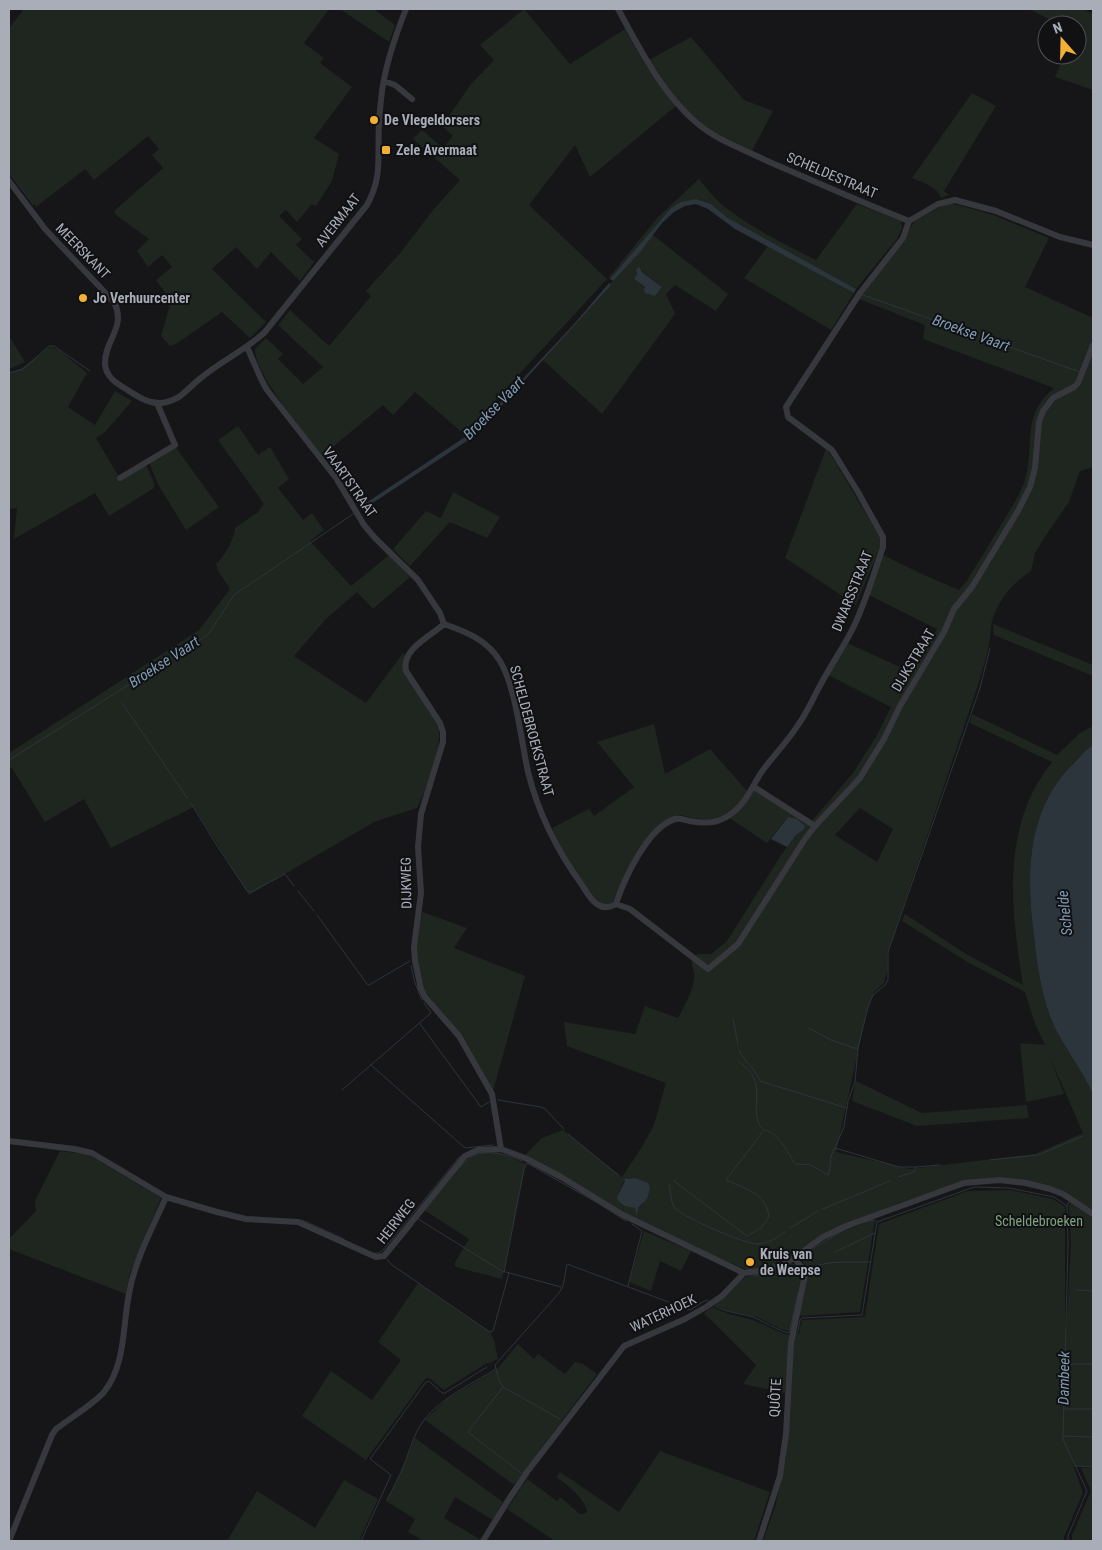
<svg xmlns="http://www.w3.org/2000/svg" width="1102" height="1550" font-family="'Roboto Condensed',sans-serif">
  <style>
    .green { fill: #1e261f; fill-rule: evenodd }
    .water { fill: #2c353c }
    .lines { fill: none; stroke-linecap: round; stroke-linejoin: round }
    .stream { stroke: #2c353c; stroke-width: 1 }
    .street { stroke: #37383d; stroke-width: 6 }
    .poi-dot { fill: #f2b134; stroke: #111113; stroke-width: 2 }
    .labels { text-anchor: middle; stroke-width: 4; stroke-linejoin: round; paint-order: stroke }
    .poi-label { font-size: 14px; font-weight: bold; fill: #a8adb8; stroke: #111113; text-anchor: start }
    .street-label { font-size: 14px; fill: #a8adb8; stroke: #111113 }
    .park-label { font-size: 14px; fill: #7fa381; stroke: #111113 }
    .water-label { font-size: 15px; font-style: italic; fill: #7f9bb3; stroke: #111113 }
  </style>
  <rect width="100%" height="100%" fill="#161618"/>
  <path class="green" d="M24,9H329L304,43L324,58L320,63L352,87L314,138L339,154L332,181L316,206L312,204L297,222L286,210L279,216L302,239L296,245L314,262L300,281L271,252L257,269L236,247L212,269L266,322L250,338L222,312L176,344L170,346L161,336L171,301L156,280L172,267L162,255L148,267L137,251L149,239L116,215L114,211L163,168L152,155L159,149L148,136L94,180L85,169L36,207L9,171V28Z
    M340,9H374L395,25L389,42Z
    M524,9L570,64L625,29L646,66L676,106L590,177L575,145L529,205L607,279L464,434L415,392L393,415L383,405L322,456C305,433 255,375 255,349L266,338L283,354L278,359L303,384L323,367L278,325L290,310L329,346L371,296L366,291L401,252L433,210L460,180L413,139L422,130L443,148L453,136L442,126L471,84L494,60L480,45Z
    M1029,9H1083L1093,14V90L1055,77L1065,55H1077V25H1060Z
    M691,37L744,100L773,111L752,151C737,144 721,137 707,128C682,110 666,84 649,60Z
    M972,93L996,106L944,191L949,195L941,198C938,187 922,182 912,178Z
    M699,179C708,190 717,202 729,210C755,230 787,245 816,260L857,204L901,221L902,228L897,239L856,289L728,218L711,204L696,199L671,208L610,279L609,277L658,217Z
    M951,203L993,215L1049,238L1025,287L1093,318V467L1080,471L1069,502L1050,529L1035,553L1031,571C1012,584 999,599 992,621C990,629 991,637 989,644C986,658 982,672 978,685L887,955L888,968L884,983L874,992L867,1010L836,1152L910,1169L1035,1154L1083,1133L1049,1055L1064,1094L1026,1102L1020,1043L1045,1045L1035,1024L1025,992L969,963L902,921L905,914L966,954L1023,985C1011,909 1000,827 1052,762L970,723L972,714L1057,755L1080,733L1093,726V745C1086,749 1080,757 1074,763C1026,809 1026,876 1034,937C1037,965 1041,992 1051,1019C1062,1046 1082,1068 1093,1095V1467L1074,1466L1072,1462L1083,1493L1064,1537V1541H763L775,1507L786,1458L794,1334L799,1333L802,1320L863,1317L865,1316L879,1224L968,1191L1010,1190L1053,1199L1065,1207V1349L1071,1245L1069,1207L1071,1202L1063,1194L996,1177L964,1181L897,1204L776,1264L747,1270L641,1224L525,1155L542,1138L563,1130L622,1177L643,1145L654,1125L666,1083L567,1046L564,1022L635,1034L645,1006L678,1018C684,1006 692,993 694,980C696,972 690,965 692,956L699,954H711L727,941L781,855L796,835L803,830L788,817L767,843L728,817L754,787L810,823L853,773L877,735L891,707L826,674L845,642L911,672L937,629L867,594L881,554L924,575L959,590L966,582C978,563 990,543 1002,523C1011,508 1022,493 1026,476C1034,440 1022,415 1054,388L923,339L925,325L859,299L915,221L942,206ZM860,808L893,829L877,862L835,835ZM635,1178L643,1204L638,1208L635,1216V1208L621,1204L617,1197L625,1179Z
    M653,235L728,294L716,311L675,285L666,294L675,314L602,414L543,360ZM642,271L662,287L655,296L634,279L637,274Z
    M768,246L854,293L831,330L744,278Z
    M9,336L25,362L9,369Z
    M52,347L59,350L87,373L68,407L95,425L115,391L132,401L105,432L96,438L120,479L146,464L154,483V488L109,516L95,493L14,539L17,508L9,509V373L20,369L48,348Z
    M238,426L258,455L270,447L289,479L278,488L303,520L312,513L324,530L310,541L351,586L389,555L410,577L373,609L357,592L326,619L294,656L366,703L403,653L405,655L403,661V670L438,725C444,746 427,788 417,808L374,822L249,895L194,807L111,848L84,799L45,822L12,768L9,769V753L199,630L230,589L218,571L216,564C224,558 235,537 235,528L258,512L264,504L218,440Z
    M174,445L219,507L186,530L159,486L149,463Z
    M826,449L831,455L880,537V547L856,605L785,558Z
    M453,492L500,517L487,538L450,522L410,566L393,549L426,511L441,518Z
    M993,624L1093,665V676L994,635Z
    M654,724L665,774L710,749L747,791C729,823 712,823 680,815C640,832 629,867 612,904L603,905C582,890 562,852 552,828L589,809L594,816L634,787L597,742Z
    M422,912L467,928L454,948L525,976L493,1091L465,1040L425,992L417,960V945Z
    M856,1081L922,1113L1027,1105L1029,1118L917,1126L852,1101Z
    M60,1151L84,1154L94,1158L161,1198L130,1273L126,1294L9,1249V1239L36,1211L35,1201Z
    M496,1152L506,1155L526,1164L502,1279L459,1268L455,1266V1262L469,1239L424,1210L467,1160L478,1154Z
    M872,1219L875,1220L860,1312L799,1316L808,1273L801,1258L829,1238Z
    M644,1231L691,1251L681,1271L660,1261L651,1291L629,1282Z
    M790,1263C798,1264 800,1269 803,1276L791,1331L780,1329L757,1317L728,1311L715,1305L745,1277Z
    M418,1283L490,1332L494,1340L498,1359L484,1365L444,1390L429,1378H426L366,1460L302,1416L331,1371L372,1400L401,1360L378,1342Z
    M713,1307C727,1315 741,1316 755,1321C767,1325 777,1333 790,1335L785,1393L743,1384L756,1365L704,1313Z
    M518,1344L534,1359L538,1354L565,1374L575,1362L583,1364L597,1374L514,1485L425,1420L447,1399L496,1370Z
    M415,1438L503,1502L493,1520L455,1497L444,1518L481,1540L480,1541H423L408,1532L415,1519L386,1501L400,1475Z
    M660,1451L770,1492L754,1541H555L507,1509L527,1479L557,1501L560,1497L580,1514H584L587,1512C585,1499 567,1484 556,1477L560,1472L619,1512Z
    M1081,1468H1093V1541H1072V1535L1091,1491Z
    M344,1480L378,1499L359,1541H227L257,1491L315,1528Z"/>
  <path class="water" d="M696,199L711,204L728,218L856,289L854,293L735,229L708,209L696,204L685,206L674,212L662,223L641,251L613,281L610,279L671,208L681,202Z
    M639,267L642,272L662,287L655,296L645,293L644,290L645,287L634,279L637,274L636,270Z
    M609,283L611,285L473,437L362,510L360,507L474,431L575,323Z
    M1093,745V1095C1082,1068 1062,1046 1051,1019C1041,992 1037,965 1034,937C1026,876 1026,809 1074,763C1080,757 1086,749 1093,745Z
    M788,817L797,819L805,826L803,830L796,835L787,847L771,839Z
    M635,1178L648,1183L650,1188L647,1199L638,1208L636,1217L635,1208C627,1207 619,1205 617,1197L625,1181L624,1179Z"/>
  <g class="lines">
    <path class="stream" d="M9,172L33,204
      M863,295L1080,372
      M9,373L23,369L28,365L49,346H54L90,371
      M122,703L188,799
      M9,760L203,638L210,632L234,595L353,514
      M191,803L214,841L247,891L251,892L285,874L294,886
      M298,891L314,911
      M317,915L367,984L369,985L410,961
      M411,966L415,983L422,1000
      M733,1019L738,1045
      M420,1024L481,1107L489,1102
      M809,1028L831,1040L854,1048H858
      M739,1050C744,1062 756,1069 760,1081L847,1108
      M738,1061C744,1066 751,1071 754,1079C761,1094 750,1118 763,1129
      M371,1065L465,1148L493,1145
      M342,1090L431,1013L424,1003
      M498,1100L541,1107L545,1109L564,1129
      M568,1134L618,1175
      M835,1148L844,1127L848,1101L855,1082L858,1048L868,1007L873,995L885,985L888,980V952L980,688L990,648
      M990,1160L1038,1155L1083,1136
      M453,1175C458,1170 462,1164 467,1160C482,1147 506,1154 522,1161
      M898,1177L914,1172L916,1167L940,1165
      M674,1181L747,1236L761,1228L769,1217C767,1193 745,1189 726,1180L764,1130C778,1132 788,1153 795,1164L811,1165L828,1175C832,1165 828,1158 835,1148L899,1167H916
      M669,1184C671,1191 670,1204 676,1209C685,1218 745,1244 757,1244C767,1244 777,1238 785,1232
      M823,1209L890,1181
      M418,1219L502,1271L561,1287
      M302,1220L344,1239
      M790,1228L818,1211
      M835,1252L875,1233
      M375,1253H379L384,1249L460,1156
      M390,1253L413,1225
      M803,1257C813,1247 863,1216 876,1221
      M387,1259L392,1265L490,1332L493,1331L509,1273
      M808,1270C825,1259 851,1263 870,1262
      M504,1272L524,1169L527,1163L596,1202L626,1221
      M754,1276L797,1268
      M628,1286L642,1231L632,1224
      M1076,1290L1093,1291
      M715,1306C727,1313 740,1313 753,1317C765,1322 776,1330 789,1333L798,1294
      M796,1333L798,1331L800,1320L802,1318L862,1315L877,1222L974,1187L1009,1188L1054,1197L1067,1206
      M1065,1364H1093
      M503,1387L468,1432L521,1473
      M1064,1409H1093
      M560,1419L503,1387L499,1380L495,1365L559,1293L563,1286L567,1264L690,1310L706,1300L708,1301
      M1064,1436L1093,1437
      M1075,1466L1093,1467
      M387,1500C393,1488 399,1477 404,1465C410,1450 414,1433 424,1420C442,1397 472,1384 496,1369
      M361,1541L391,1475L370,1459L426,1382L429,1381L442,1393H445L487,1367
      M1068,1541V1536L1087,1491L1063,1439L1068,1246L1067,1206L1069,1202"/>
    <path class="street" d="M618,9C640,49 662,94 698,124C717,140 743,149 765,160C813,181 860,202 909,221
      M384,81L395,85L412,99
      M9,181L45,229L114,302C127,327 104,341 105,364C106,377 116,383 126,389C137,396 148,404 161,403C167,403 173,400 179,397C187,391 194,383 202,377C222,361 245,350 264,333L367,205C383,176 377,156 379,125C379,114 381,102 382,91C386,63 396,34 406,9
      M909,221L938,204L955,200L996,211L1060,237L1093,245
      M247,347L261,379L267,390L336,478L364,525L375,538L418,580L440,613L444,624
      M120,478L175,445L157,403
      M444,624C467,632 487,640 500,661C516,688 521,740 528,772C538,812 558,852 582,885C590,898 599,914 616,904L630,909L708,969L738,944L805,839L815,826L860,778L884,739L900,706L944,632L954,609L972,587L1018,511L1030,487L1035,468L1039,422L1043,411L1053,398L1074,387L1078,383L1093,345
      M444,624C431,636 401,649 406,671L440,723L443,732V742L421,814L418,847L421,893L414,947L415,961L421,989L425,997L459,1036L492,1094L501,1149
      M754,787L815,826
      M616,904C624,879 648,827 675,819C680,818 685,820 690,821C710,825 724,822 738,808C750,796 754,782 763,770C774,755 788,741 798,725C808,711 814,696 822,682C832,663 845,645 854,626C866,601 874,573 883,547V537L858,492L832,450L788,417L786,407L860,293L903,238L909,221
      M9,1141L74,1149L92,1153L166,1197L217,1212L246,1219L298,1222L376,1257L384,1256L465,1156L478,1150L501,1149L525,1158L561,1177L623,1215L744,1273
      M9,1541L52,1435L56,1429C69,1419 95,1403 104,1392C127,1363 122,1323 130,1289C136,1258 153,1227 166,1197
      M483,1541L509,1499L527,1472L624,1346L685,1319L706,1307L722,1296L744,1273L758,1271L780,1266L794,1258L823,1237L846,1226L964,1183L999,1180L1026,1183L1050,1189L1063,1194L1093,1214
      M759,1541L780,1476L786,1434L791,1343L805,1275L803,1269L794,1258"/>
  </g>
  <g class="poi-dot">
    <circle cx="374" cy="120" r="5"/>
    <rect x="381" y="145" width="10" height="10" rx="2.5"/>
    <circle cx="83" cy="298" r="5"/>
    <circle cx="750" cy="1262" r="5"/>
  </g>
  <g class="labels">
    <g class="poi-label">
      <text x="384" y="125">De Vlegeldorsers</text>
      <text x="396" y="155">Zele Avermaat</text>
      <text x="93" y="303">Jo Verhuurcenter</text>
      <text x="760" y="1259">Kruis van<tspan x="760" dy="16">de Weepse</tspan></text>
    </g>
    <g class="street-label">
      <text transform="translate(832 175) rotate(23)" y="5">SCHELDESTRAAT</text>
      <text transform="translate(338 220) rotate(-52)" y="5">AVERMAAT</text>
      <text transform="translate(83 251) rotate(46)" y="5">MEERSKANT</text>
      <text transform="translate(350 482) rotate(55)" y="5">VAARTSTRAAT</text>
      <text transform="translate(852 591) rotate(-68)" y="5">DWARSSTRAAT</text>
      <text transform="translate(913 660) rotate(-59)" y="5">DIJKSTRAAT</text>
      <text transform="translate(532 731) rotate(75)" y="5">SCHELDEBROEKSTRAAT</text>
      <text transform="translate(406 883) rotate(-91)" y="5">DIJKWEG</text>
      <text transform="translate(396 1221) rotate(-52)" y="5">HEIRWEG</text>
      <text transform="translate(663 1313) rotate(-25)" y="5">WATERHOEK</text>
      <text transform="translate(775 1398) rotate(-87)" y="5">QUÔTE</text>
    </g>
    <g class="park-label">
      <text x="1039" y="1226">Scheldebroeken</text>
    </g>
    <g class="water-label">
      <text transform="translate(971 333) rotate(20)" y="5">Broekse Vaart</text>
      <text transform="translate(494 408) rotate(-46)" y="5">Broekse Vaart</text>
      <text transform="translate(164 662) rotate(-33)" y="5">Broekse Vaart</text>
      <text transform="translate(1065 913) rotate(-96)" y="5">Schelde</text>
      <text transform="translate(1064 1378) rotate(-89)" y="5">Dambeek</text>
    </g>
  </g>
  <rect width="1102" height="1550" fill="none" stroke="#a8adb8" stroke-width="20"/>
  <g transform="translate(1062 40) rotate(340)"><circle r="24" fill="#111113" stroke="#4d4f55"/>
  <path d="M0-4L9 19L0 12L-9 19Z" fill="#f2b134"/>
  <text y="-8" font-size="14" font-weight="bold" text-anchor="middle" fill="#a8adb8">N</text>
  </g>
</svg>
